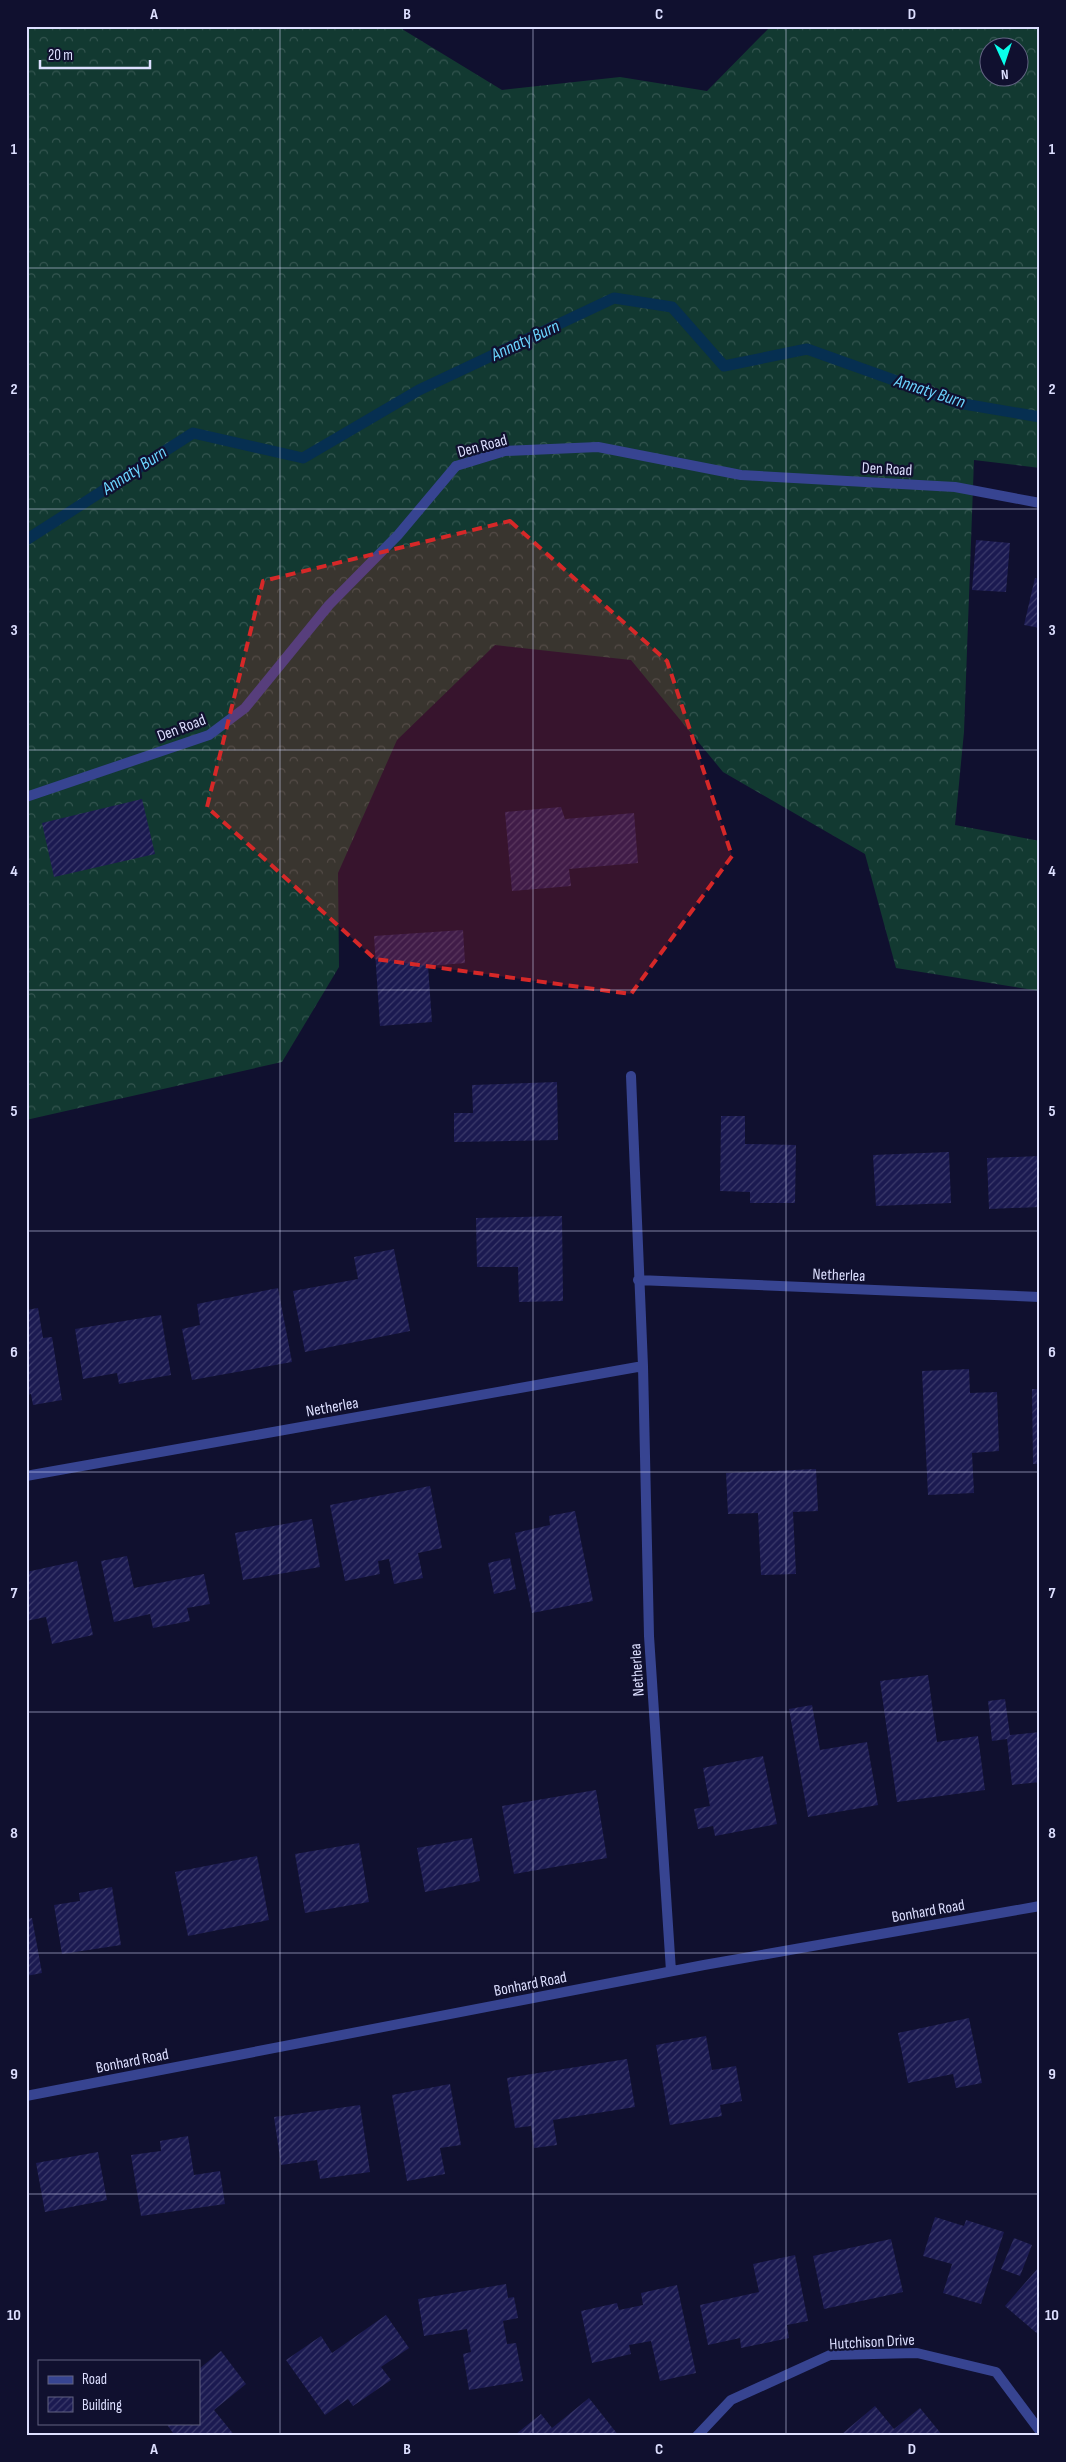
<svg xmlns="http://www.w3.org/2000/svg" width="1066" height="2462" font-family="'Sofia Sans Condensed',sans-serif">
  <style>
    .forest { fill: url(#forest-crowns); fill-rule: evenodd }
    .lines { fill: none; stroke-linecap: round; stroke-linejoin: round }
    .stream { stroke: #062f51; stroke-width: 11 }
    .building { fill: url(#building-hatch) }
    .lane { stroke: #374491; stroke-width: 10 }
    .street { stroke: #374491; stroke-width: 10 }
    .marked { fill: #d62828; fill-opacity: 0.2; stroke: #d62828; stroke-width: 4; stroke-dasharray: 10 6; stroke-linejoin: round }
    .grid { fill: none; stroke: #dddfff; stroke-width: 1; stroke-opacity: 0.55 }
    .labels { text-anchor: middle; stroke-width: 4.5; stroke-linejoin: round; paint-order: stroke }
    .street-label { font-size: 16px; fill: #dddfff; stroke: #10102f }
    .water-label { font-size: 18px; font-style: italic; fill: #6bd5ff; stroke: #10102f }
    .neatline { fill: none; stroke: #dddfff; stroke-width: 2 }
    .grid-label { font-size: 16px; text-anchor: middle; font-weight: bold; fill: #dddfff }
  </style>
  <defs>
    <pattern id="forest-crowns" width="20" height="18" patternUnits="userSpaceOnUse" patternTransform="scale(1.25)"><rect width="20" height="18" fill="#123931"/><path d="M2 6a3 3 0 1 1 6 0M12 15a3 3 0 1 1 6 0" fill="none" stroke="#345550"/></pattern>
    <pattern id="building-hatch" width="6" height="6" patternUnits="userSpaceOnUse" patternTransform="scale(1.25)"><rect width="6" height="6" fill="#1b1a51"/><path d="M-1 1l2-2M0 6l6-6M5 7l2-2" fill="none" stroke="#3c3b6b"/></pattern>
  </defs>
  <rect width="100%" height="100%" fill="#10102f"/>
  <path class="forest" d="M26,26H397L502,90L620,77L707,91L771,26H1040V468L974,460L964,732L955,825L1040,841V991L896,968L865,854L723,772L631,660L495,645L397,740L338,873L339,967L282,1062L26,1120ZM988,48H1018V78H988Z"/>
  <g class="lines">
    <path class="stream" d="M26,540L193,433L303,458L419,390L614,298L672,307L724,366L807,349L958,403L1040,417"/>
  </g>
  <path class="building" d="M976,540L1010,543L1006,592L972,590Z
    M1035,578L1040,579V628L1024,625Z
    M142,799L155,854L54,877L42,823Z
    M561,807L565,819L634,813L638,863L569,869L571,886L512,891L505,812Z
    M463,930L465,963L428,966L432,1022L380,1026L374,936Z
    M557,1082L558,1140L454,1142V1113H473L472,1085Z
    M721,1116H745V1144L796,1145L795,1203H750V1192L720,1191Z
    M949,1152L951,1203L876,1206L873,1155Z
    M1040,1156V1207L989,1209L987,1158Z
    M562,1216L563,1301L519,1302L518,1267H477L476,1218Z
    M394,1249L410,1331L305,1352L293,1291L358,1279L354,1257Z
    M278,1288L292,1362L192,1380L182,1329L200,1325L197,1304Z
    M38,1308L43,1338L52,1337L62,1400L33,1405L31,1394L26,1395V1310Z
    M161,1315L171,1375L119,1384L117,1373L83,1379L75,1329Z
    M969,1369L970,1393L997,1392L999,1451L972,1453L974,1493L928,1495L922,1371Z
    M1032,1389H1040V1464H1033Z
    M816,1469L818,1511L793,1512L796,1574L761,1575L758,1513L728,1514L726,1473Z
    M430,1486L442,1548L418,1553L423,1578L394,1584L389,1559L378,1561L380,1574L345,1581L330,1505Z
    M575,1511L593,1601L532,1613L515,1533L550,1525L549,1516Z
    M312,1519L320,1567L243,1580L235,1533Z
    M127,1556L134,1588L204,1574L210,1604L187,1608L190,1621L153,1628L150,1614L114,1622L101,1561Z
    M510,1558L516,1589L494,1594L488,1563Z
    M77,1561L93,1635L52,1644L46,1617L26,1621V1572Z
    M928,1675L937,1742L978,1736L985,1790L897,1802L880,1681Z
    M1005,1699L1010,1735L1040,1732V1782L1012,1785L1007,1739L992,1741L988,1701Z
    M812,1705L820,1750L867,1742L878,1805L808,1817L789,1709Z
    M763,1756L777,1824L715,1836L713,1826L698,1829L694,1809L710,1806L703,1768Z
    M596,1790L607,1858L514,1874L502,1806Z
    M472,1838L480,1881L425,1892L417,1848Z
    M359,1843L369,1902L305,1913L295,1854Z
    M257,1856L269,1920L188,1936L175,1872Z
    M112,1887L121,1945L62,1954L54,1905L80,1901L79,1893Z
    M32,1918L42,1973L26,1976V1919Z
    M969,2018L982,2083L956,2088L953,2074L908,2083L898,2033Z
    M706,2036L712,2070L736,2066L742,2101L720,2105L722,2116L670,2125L656,2045Z
    M627,2059L635,2107L553,2120L557,2145L534,2148L531,2126L515,2128L507,2078Z
    M450,2084L461,2145L440,2148L445,2174L407,2181L392,2095Z
    M360,2105L370,2172L320,2179L317,2160L281,2165L274,2117Z
    M188,2136L194,2175L220,2171L225,2204L141,2216L131,2155L161,2151L160,2141Z
    M98,2152L107,2200L45,2212L36,2163Z
    M935,2217L964,2226L966,2220L1004,2232L981,2304L943,2293L952,2264L923,2256Z
    M1014,2238L1032,2245L1020,2276L1001,2269Z
    M891,2239L903,2292L824,2309L813,2256Z
    M795,2255L808,2321L787,2325L789,2338L741,2348L740,2338L708,2345L700,2305L759,2292L753,2264Z
    M1038,2268L1040,2269V2336L1005,2306Z
    M506,2284L508,2298L514,2297L518,2318L503,2321L507,2344L516,2343L523,2381L469,2390L463,2354L471,2352L467,2329L424,2336L418,2299Z
    M677,2285L696,2373L660,2381L651,2341L629,2345L631,2354L592,2363L581,2311L617,2303L619,2310L643,2305L641,2293Z
    M386,2315L409,2348L381,2367L391,2380L353,2406L348,2399L325,2415L286,2360L321,2336L332,2353Z
    M221,2351L246,2384L214,2410L235,2436H175L166,2423H199V2369Z
    M589,2398L619,2436H517L516,2434L541,2414L552,2428Z
    M875,2406L894,2429L920,2408L943,2436H846L843,2433Z"/>
  <g class="lines">
    <path class="lane" d="M26,797L209,735L245,708L329,605L398,535L456,466"/>
    <path class="street" d="M456,466L505,451L598,447L741,475L955,487L1040,503
      M631,1076L643,1366L649,1636L671,1971
      M638,1280L1040,1297
      M26,1476L643,1366
      M26,2096L704,1965L1040,1906
      M697,2436L731,2400L830,2355L917,2353L996,2372L1040,2431"/>
  </g>
  <path class="marked" d="M510,521L667,661L732,856L631,994L375,959L207,807L263,581Z"/>
  <path class="grid" d="M280,26V2436M533,26V2436M786,26V2436M26,268H1040M26,509H1040M26,750H1040M26,990H1040M26,1231H1040M26,1472H1040M26,1712H1040M26,1953H1040M26,2194H1040"/>
  <g class="labels">
    <g class="street-label">
      <text transform="translate(482 445) rotate(-15)" y="6">Den Road</text>
      <text transform="translate(887 468) rotate(3)" y="6">Den Road</text>
      <text transform="translate(181 727) rotate(-21)" y="6">Den Road</text>
      <text transform="translate(839 1274) rotate(2)" y="6">Netherlea</text>
      <text transform="translate(332 1406) rotate(-10)" y="6">Netherlea</text>
      <text transform="translate(636 1670) rotate(-94)" y="6">Netherlea</text>
      <text transform="translate(928 1910) rotate(-10)" y="6">Bonhard Road</text>
      <text transform="translate(530 1983) rotate(-11)" y="6">Bonhard Road</text>
      <text transform="translate(132 2060) rotate(-11)" y="6">Bonhard Road</text>
      <text transform="translate(872 2341) rotate(-3)" y="6">Hutchison Drive</text>
    </g>
    <g class="water-label">
      <text transform="translate(525 340) rotate(-25)" y="6">Annaty Burn</text>
      <text transform="translate(930 391) rotate(18)" y="6">Annaty Burn</text>
      <text transform="translate(134 470) rotate(-33)" y="6">Annaty Burn</text>
    </g>
  </g>
  <rect width="1066" height="2462" fill="none" stroke="#10102f" stroke-width="55"/>
  <rect x="38" y="2360" width="162" height="65" fill="#10102f" stroke="#626382"/>
  <rect x="48" y="2376" width="25" height="8" fill="#374491" stroke="#626382"/>
  <text x="82" y="2384" font-size="15" fill="#dddfff">Road</text>
  <rect x="48" y="2397" width="25" height="15" fill="url(#building-hatch)" stroke="#626382"/>
  <text x="82" y="2410" font-size="15" fill="#dddfff">Building</text>
  <g transform="translate(1004 62) rotate(177)"><circle r="24" fill="#10102f" stroke="#626382"/>
  <path d="M0-4L9 19L0 12L-9 19Z" fill="#09ffec"/>
  <text y="-8" font-size="14" font-weight="bold" text-anchor="middle" fill="#dddfff">N</text>
  </g>
  <path d="M40 60v8h110v-8" fill="none" stroke="#dddfff" stroke-width="2.5"/>
  <text x="48" y="60" font-size="15" fill="#dddfff" stroke="#10102f" stroke-width="4" paint-order="stroke">20 m</text>
  <rect x="28" y="28" width="1010" height="2406" class="neatline"/>
  <g class="grid-label">
    <text x="154" y="19">A</text>
    <text x="407" y="19">B</text>
    <text x="659" y="19">C</text>
    <text x="912" y="19">D</text>
    <text x="14" y="154">1</text>
    <text x="1052" y="154">1</text>
    <text x="14" y="394">2</text>
    <text x="1052" y="394">2</text>
    <text x="14" y="635">3</text>
    <text x="1052" y="635">3</text>
    <text x="14" y="876">4</text>
    <text x="1052" y="876">4</text>
    <text x="14" y="1116">5</text>
    <text x="1052" y="1116">5</text>
    <text x="14" y="1357">6</text>
    <text x="1052" y="1357">6</text>
    <text x="14" y="1598">7</text>
    <text x="1052" y="1598">7</text>
    <text x="14" y="1838">8</text>
    <text x="1052" y="1838">8</text>
    <text x="14" y="2079">9</text>
    <text x="1052" y="2079">9</text>
    <text x="14" y="2320">10</text>
    <text x="1052" y="2320">10</text>
    <text x="154" y="2454">A</text>
    <text x="407" y="2454">B</text>
    <text x="659" y="2454">C</text>
    <text x="912" y="2454">D</text>
  </g>
</svg>
